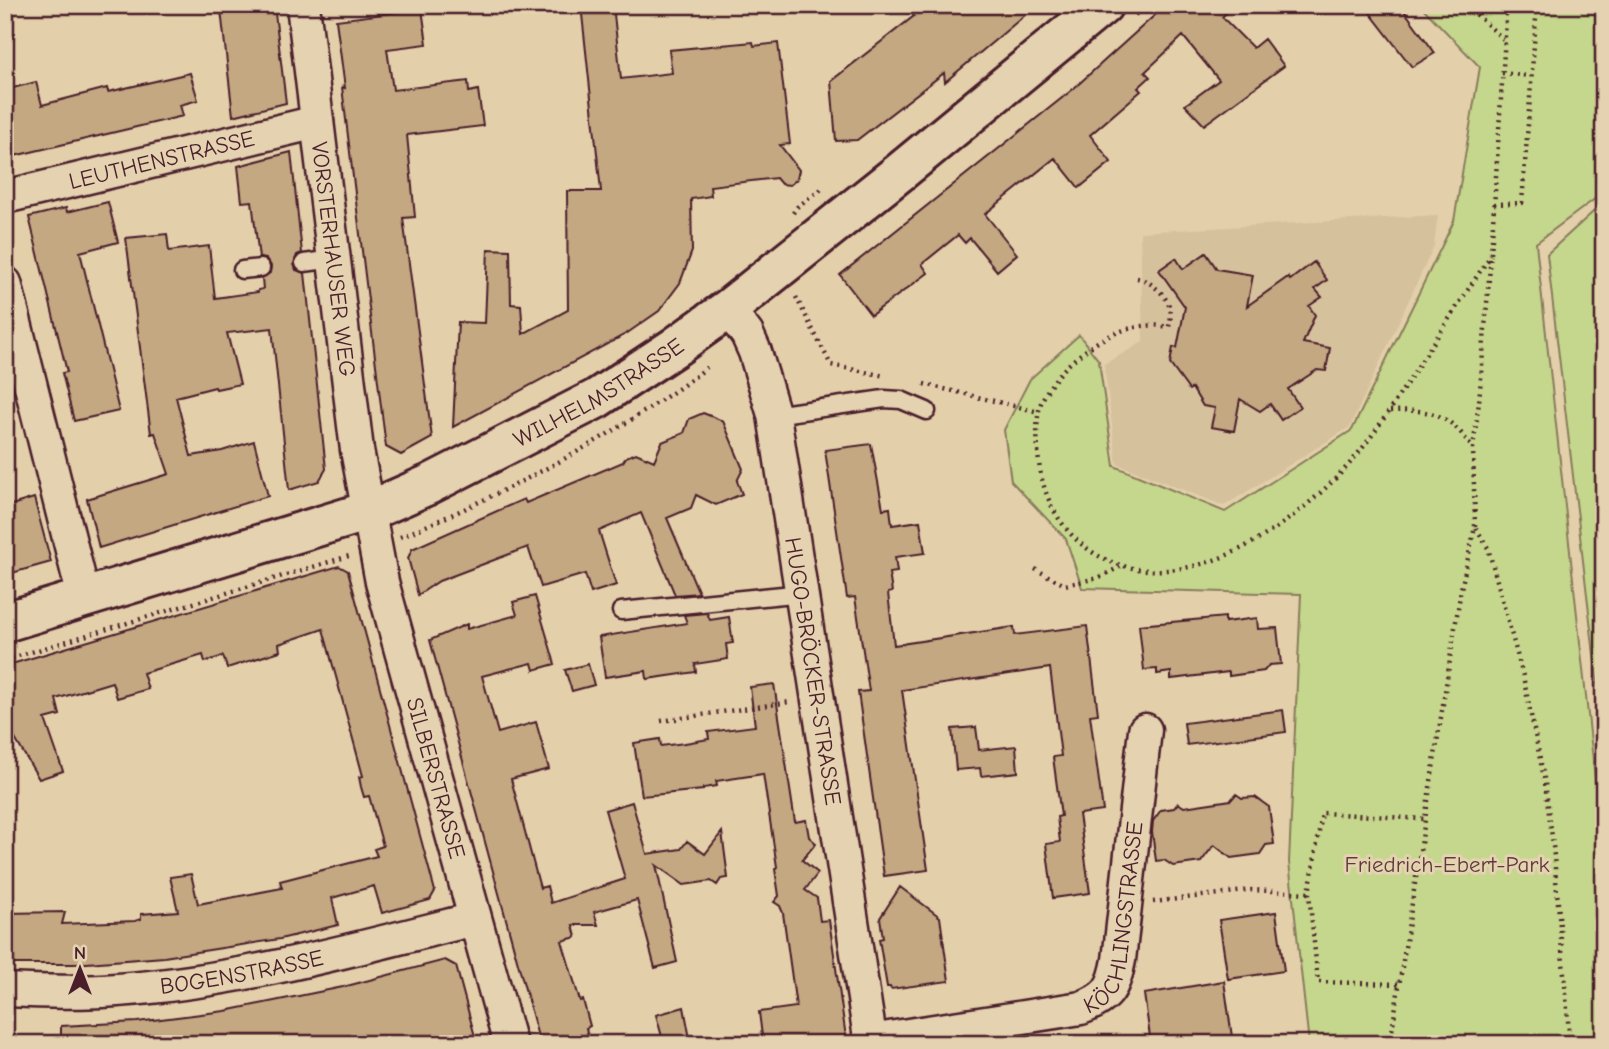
<svg xmlns="http://www.w3.org/2000/svg" width="1609" height="1049" font-family="'Comic Neue',sans-serif">
  <style>
    .built { fill: #d6c19d }
    .green { fill: #c5d78c; stroke: #887b5c; stroke-width: 2 }
    .building { fill: #c3a882; stroke: #4a1f2b; stroke-width: 2 }
    .lines { fill: none; stroke-linecap: round; stroke-linejoin: round }
    .service-casing { stroke: #4a1f2b; stroke-width: 21 }
    .minor-casing { stroke: #4a1f2b; stroke-width: 37 }
    .secondary-casing { stroke: #4a1f2b; stroke-width: 44 }
    .path { stroke: #4a1f2b; stroke-width: 4.5; stroke-dasharray: 2 5; stroke-linecap: butt }
    .service { stroke: #e4d2b0; stroke-width: 16 }
    .minor { stroke: #e4d2b0; stroke-width: 32 }
    .secondary { stroke: #e4d2b0; stroke-width: 38 }
    .labels { text-anchor: middle; stroke-width: 6; stroke-linejoin: round; paint-order: stroke }
    .street-label { font-size: 23px; fill: #4a1f2b; stroke: #e4d2b0 }
    .park-label { font-size: 23px; fill: #5c3b3a; stroke: #e4d2b0 }
  </style>
  <rect width="100%" height="100%" fill="#e3d0ab"/>
  <filter id="ink" filterUnits="userSpaceOnUse"><feTurbulence type="fractalNoise" baseFrequency=".0143" numOctaves="2"/><feDisplacementMap in="SourceGraphic" scale="14" xChannelSelector="R" yChannelSelector="G"/><feConvolveMatrix kernelMatrix="1 2 1 2 8 2 1 2 1" color-interpolation-filters="sRGB"/></filter>
  <g filter="url(#ink)">
    <path class="built" d="M1438,215L1434,246L1350,427L1224,506L1117,464L1104,364L1143,342L1140,232Z"/>
    <path class="green" d="M1420,5H1604V192L1536,243L1604,860V1044H1309L1289,862L1301,594L1082,588L1066,539L1011,481L1004,430L1030,379L1079,335L1099,361L1114,466L1225,512L1352,430L1454,221L1480,67Z
      M1604,202V740L1547,254Z"/>
    <path class="building" d="M229,5H274L286,103L233,116L221,10L229,9Z
      M581,5H613L621,79L672,73L669,50L753,42L754,46L778,43L790,144L780,145L799,170L797,179L790,185L781,184L776,178L710,186L711,196L691,199L692,251L680,283L659,311L626,334L453,427L458,322L485,323L488,249L510,250L511,304L521,305L523,334L568,310L567,191H601Z
      M905,5H1037L945,82L944,73L857,140L836,141L831,81L914,16Z
      M1166,5H1234L1222,17L1253,48L1264,39L1284,66L1204,125L1185,105L1219,80L1183,36L1145,72L1150,77L1138,88L1141,91L1090,135L1111,162L1079,188L1055,158L985,214L1017,254L997,271L970,238L965,243L958,235L922,264L928,273L871,315L840,275L1072,90Z
      M1364,5H1400L1435,53L1412,67Z
      M422,9L427,44L387,49L393,90L468,81L469,92L478,90L483,126L407,135L415,217L403,218L432,438L401,455L386,447L342,87L345,88L336,20Z
      M190,73L198,100L180,105L183,116L14,156L5,124V90L36,82L42,105L107,88L108,92Z
      M291,152L302,253L297,255L294,264L296,270L305,273L326,469L319,481L289,490L272,328L227,333L240,384L216,389L215,387L176,397L191,456L222,451L254,441L268,496L99,548L87,499L169,474L155,433L151,434L126,238L167,234L169,251L209,246L215,298L258,292V290L263,289L262,278L270,273L271,266L266,259L259,258L252,201L242,202L238,166Z
      M108,202L118,242L80,252L119,411L74,421L62,373L67,372L29,217L66,208L67,212Z
      M1206,253L1217,269L1253,275L1247,306L1288,277L1290,280L1314,262L1327,280L1315,289L1322,297L1309,306L1315,315L1303,343L1330,348L1326,371L1317,370L1288,389L1300,407L1281,420L1270,404L1260,411L1240,399L1234,431L1211,427L1215,408L1203,406L1192,388L1189,390L1170,364L1173,347L1177,348L1185,307L1159,270L1176,258L1183,269Z
      M703,413L723,421L743,469L737,481L742,494L716,505L696,495L691,508L667,518L699,593L675,595L641,513L599,531L616,585L591,593L585,574L541,587L528,547L439,581L418,595L408,558L412,549L524,499L526,503L623,462L626,457L636,453L654,461L662,442L684,433L689,419Z
      M871,444L883,509L890,508L892,525L920,521L925,553L895,557L897,572L889,573L892,592L888,593L894,645L1014,627L1015,635L1087,626L1098,714L1090,715L1103,811L1079,814L1090,893L1053,898L1046,844L1060,842L1057,817L1061,816L1053,757L1061,756L1050,668L902,690L928,870L884,876L858,692L869,691L855,597L847,598L825,450Z
      M34,498L51,562L5,575V507Z
      M339,566L348,571L367,640L435,891L430,900L382,913L374,886L332,898L338,925L280,939L164,957L74,964H5V913L65,912L62,924L135,921L141,919V914L178,911L170,877L191,874L198,904L282,888L280,881L377,856L374,849L383,846L369,796L364,797L361,787L359,777L363,776L323,629L279,644L280,651L227,668L223,656L205,662L203,655L143,673L148,689L117,698L112,682L56,699L60,715L45,719L63,771L39,779L5,722V666Z
      M535,596L555,664L534,670L532,663L482,676L498,733L536,722L549,769L511,779L540,888L547,886L551,903L625,879L605,810L632,802L647,854L681,849L687,841L705,854L722,832L728,878L721,879L717,885L711,881L684,885L656,865L677,962L655,968L637,900L594,912L598,925H573L576,937L562,941L580,1001L583,1000L590,1026L586,1028L590,1044H540L430,640L467,624V629L517,615L513,602Z
      M707,613L710,620L729,617L733,643L726,644L728,659L695,664L696,672L647,679L646,671L605,677L599,637L687,623L684,615Z
      M1225,617V622L1257,618L1258,629L1277,628L1281,664L1269,665L1264,671L1229,676V672L1171,679V672L1157,674V669L1144,670L1139,625Z
      M588,664L594,685L572,691L565,670Z
      M774,684L795,822L806,820L809,837L816,843L802,860L818,873L805,890L817,898L820,921L829,920L847,1044H763L759,1012L796,1007L783,913L780,906L774,902L779,896L775,869L777,867L763,774L716,781L717,786L703,788V790L642,796L634,743L660,739L661,746L685,743L709,739L708,732L755,726L750,687Z
      M1283,710L1286,732L1187,745L1184,723Z
      M976,727L979,750L1016,746L1018,772L981,776L980,768L956,770L952,729Z
      M1236,794L1242,798L1255,797L1269,807L1274,844L1266,845L1260,854L1231,858L1214,845L1201,862L1173,866L1164,860L1156,861L1152,832L1153,821L1161,810L1174,808L1178,803L1184,807L1231,800Z
      M900,887L940,917L949,981L891,989L890,987H887L879,939L883,938L880,918Z
      M1276,912L1284,971L1228,979L1219,920Z
      M445,960L456,966L477,1044H314L313,1036L282,1044H61V1026L137,1022L225,1011L343,987Z
      M1224,981L1233,1044H1151L1144,994Z
      M684,1007L691,1044H664L656,1015Z"/>
    <g class="lines">
      <g class="service-casing">
        <path id="service" d="M304,263L334,259
          M242,270L261,268
          M774,415L884,399L901,400L927,411
          M621,611L803,593"/>
      </g>
      <g class="minor-casing">
        <g id="minor">
          <path id="s1" d="M303,5L357,450L382,582L510,1044"/>
          <path id="s2" d="M5,197L317,122"/>
          <path d="M5,283L84,598"/>
          <path id="s3" d="M728,309L747,334L755,352L774,415L871,1044"/>
          <path id="s4" d="M5,990C37,991 70,993 102,991C229,984 352,950 474,919"/>
          <path id="s5" d="M870,1041L1081,1008C1108,998 1114,988 1119,960L1145,730"/>
        </g>
      </g>
      <g class="secondary-casing">
        <g id="secondary">
          <path id="s6" d="M5,622L369,511L428,485L596,399L675,347L728,309L900,172L1103,5"/>
        </g>
      </g>
      <path class="path" d="M1466,5L1503,39
        M1135,15L1145,5
        M1502,73L1530,76
        M1494,204L1522,203L1537,5
        M793,213L797,207L823,188
        M1137,278C1150,280 1167,295 1170,309C1172,315 1170,321 1169,327C1142,321 1110,332 1089,348C1070,361 1050,381 1041,403C1036,418 1037,435 1038,450C1040,509 1077,560 1138,569C1212,579 1284,529 1334,480C1365,450 1389,411 1413,374C1439,334 1465,294 1491,255
        M796,297L831,365L885,376
        M924,384L1039,412
        M1390,411C1432,409 1449,413 1473,449
        M1476,528L1488,548L1523,676L1545,783L1553,845L1570,1044
        M400,537C484,502 565,462 642,413C664,398 687,384 707,367
        M1035,569L1065,585L1098,578L1124,565
        M5,660L349,556
        M661,721L790,702
        M1153,902L1252,890L1309,893
        M1398,984L1318,982L1309,893L1322,813L1424,819
        M1390,1044L1461,589L1475,527L1473,449L1479,402L1491,254L1507,5"/>
      <use href="#service" class="service"/>
      <use href="#minor" class="minor"/>
      <use href="#secondary" class="secondary"/>
    </g>
  </g>
  <g class="labels">
    <g class="street-label">
      <text dy="8" stroke="none"><textPath href="#s2" startOffset="161">LEUTHENSTRASSE</textPath></text>
      <text dy="8" stroke="none"><textPath href="#s1" startOffset="256">VORSTERHAUSER WEG</textPath></text>
      <text dy="8" stroke="none"><textPath href="#s6" startOffset="639">WILHELMSTRASSE</textPath></text>
      <text dy="8" stroke="none"><textPath href="#s3" startOffset="376">HUGO-BRÖCKER-STRASSE</textPath></text>
      <text dy="8" stroke="none"><textPath href="#s1" startOffset="786">SILBERSTRASSE</textPath></text>
      <text dy="8" stroke="none"><textPath href="#s5" startOffset="318">KÖCHLINGSTRASSE</textPath></text>
      <text dy="8" stroke="none"><textPath href="#s4" startOffset="238">BOGENSTRASSE</textPath></text>
    </g>
    <g class="park-label">
      <text x="1447" y="872">Friedrich-Ebert-Park</text>
    </g>
  </g>
  <rect width="1609" height="1049" fill="none" stroke="#e4d2b0" stroke-width="28"/>
  <rect x="14" y="14" width="1581" height="1021" fill="none" stroke="#4a1f2b" stroke-width="2.5" filter="url(#ink)"/>
  <g transform="translate(80 969)" stroke="#e4d2b0" stroke-width="5" paint-order="stroke">
  <path d="M0-5L12 26L0 18L-12 26Z" fill="#4a1f2b"/>
  <text y="-10" font-size="19" font-weight="bold" text-anchor="middle" fill="#4a1f2b">N</text>
  </g>
</svg>
